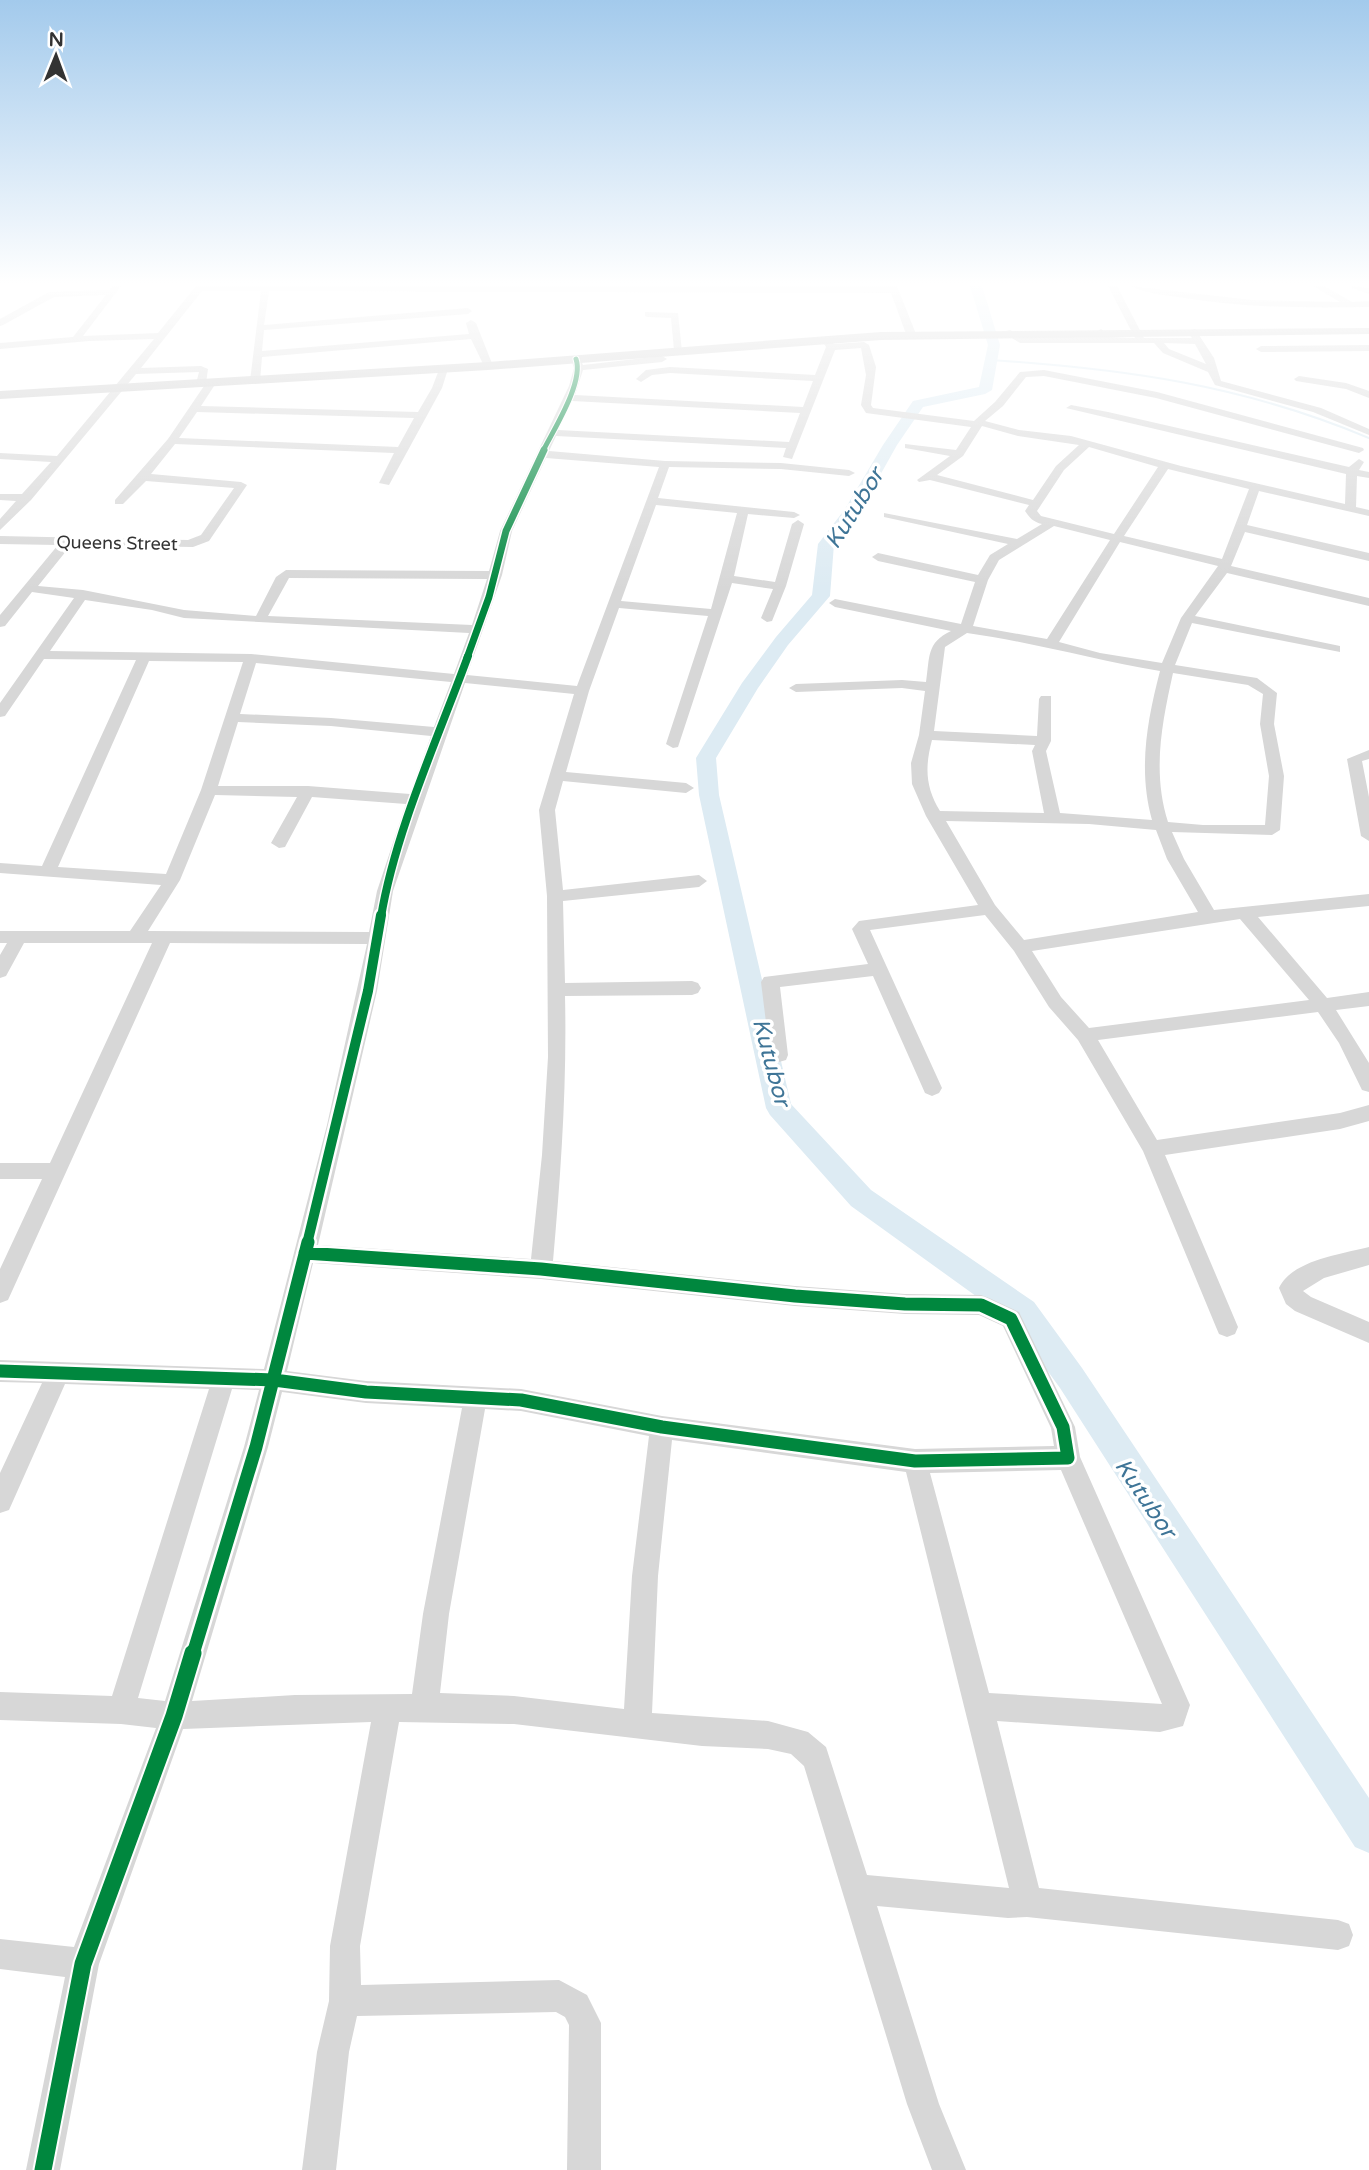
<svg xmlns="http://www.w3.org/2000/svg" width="1369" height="2170" font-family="'Varela Round',sans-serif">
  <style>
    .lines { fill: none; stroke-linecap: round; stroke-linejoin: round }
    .stream { stroke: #ddebf3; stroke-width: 2 }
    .river { fill: #ddebf3; fill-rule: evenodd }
    .minor { fill: #d7d7d7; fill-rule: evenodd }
    .major { fill: #cacaca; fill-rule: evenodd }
    .cycleway-far5-casing { stroke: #fff; stroke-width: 7 }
    .cycleway-far4-casing { stroke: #fff; stroke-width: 10 }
    .cycleway-far3-casing { stroke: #fff; stroke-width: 11 }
    .cycleway-far2-casing { stroke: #fff; stroke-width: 15 }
    .cycleway-far1-casing { stroke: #fff; stroke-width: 18 }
    .cycleway-casing { stroke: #fff; stroke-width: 21 }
    .cycleway-far5 { stroke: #00873e; stroke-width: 5 }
    .cycleway-far4 { stroke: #00873e; stroke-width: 7 }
    .cycleway-far3 { stroke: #00873e; stroke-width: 8 }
    .cycleway-far2 { stroke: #00873e; stroke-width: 10 }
    .cycleway-far1 { stroke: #00873e; stroke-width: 13 }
    .cycleway { stroke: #00873e; stroke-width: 17 }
    .labels { text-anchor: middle; stroke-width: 7; stroke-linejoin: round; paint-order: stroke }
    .far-street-label { font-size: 18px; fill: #333; stroke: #fff }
    .water-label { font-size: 23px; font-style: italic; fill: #3f7597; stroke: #fff }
  </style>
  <rect width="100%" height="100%" fill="#fff"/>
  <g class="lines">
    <path class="stream" d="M991,360C1126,369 1243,385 1369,438"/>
    <path class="river" d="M970,286H982L1000,345L992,390L985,394L923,407L897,445L860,511L834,544L830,596L788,645L758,688L716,758L719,795L791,1104L871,1190L1034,1302L1082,1368L1369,1798V1853L1355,1847L1060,1388L1012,1322L851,1206L770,1115L766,1108L699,795L696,758L742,683L776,637L812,595L818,544L845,509L883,445L913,401L979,387L988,345Z"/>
    <path class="minor" d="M112,286H121L83,336L158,333L196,286H897L916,334L911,337L906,334L891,293L269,291L264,325L468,308L472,311L468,314L264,330L262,351L469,334L466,323L471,320L476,323L493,366L485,368L471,339L262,357L260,381L255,384L250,381L261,291H202L141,368L201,366L208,369L206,383L211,380L216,383L201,406L418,412L432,388L440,367L448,369L442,388L389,485L379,483L394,453L175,444L151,474L241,482L247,485L209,541L193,547L71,545L38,586L83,590L184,610L256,616L276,577L286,570L489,571L500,531L569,386L574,368L571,359L576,356L579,357L583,365L662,356L667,359L662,362L583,370L575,395L803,407L813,381L670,373L652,375L641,382L636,379L646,370L670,367L815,375L826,347L821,339L826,336L834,344L864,342L869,345L876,367L871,405L873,408L974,421L995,402L1020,372L1044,370L1157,392L1363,448L1364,450L1359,453L1156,398L1044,376L1026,377L1003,406L985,421L1019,430L1071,436L1181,466L1345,504L1346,474L1066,408L1071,405L1108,412L1349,467L1359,459L1364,462L1359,470L1369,472V478L1357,476L1356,507L1369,510V516L1259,491L1247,525L1369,553V561L1245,532L1231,566L1369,598V606L1227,573L1195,616L1340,646V652L1192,623L1175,665L1257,678L1277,693L1274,724L1284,776L1280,830L1272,835L1172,832L1184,859L1214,910L1369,894V906L1258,917L1327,998L1369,992V1006L1336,1010L1369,1063V1092L1362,1090L1339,1043L1318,1012L1098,1040L1157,1140L1340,1113L1369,1105V1121L1340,1129L1165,1155L1238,1327L1235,1334L1227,1337L1219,1334L1216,1327L1143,1151L1078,1040L1049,1007L1014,951L985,915L870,930L942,1088L939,1093L932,1096L925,1093L873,976L780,987L788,1055L786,1060L779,1062L772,1060L770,1055L761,982L764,977L868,964L852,929L859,921L978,905L926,816L912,784L911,763L919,735L925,691L902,688L796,692L789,688L796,684L902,680L926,682C930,657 926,643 951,631L835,607L829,603L835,599L961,624L975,582L878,561L872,557L878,553L978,575L990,555L1008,544L884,517V513L1017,539L1042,524C1033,522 1030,518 1025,511L1029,505L930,480L919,482L917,480L950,456L905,448V444L956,450L971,427L866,413L861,405L866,375L861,348L835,350L792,459L783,457L786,448L556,436L549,451L665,461L781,463L849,470L855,473L849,476L781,469L669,467L658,498L794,512L800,515L794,518L748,514L734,576L775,582L792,524L798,520L804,524L786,586L772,621L767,622L761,618L773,589L732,583L678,747L673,748L666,744L708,616L619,608L589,691L566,772L686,783L694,788L686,793L563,781L555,810L563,890L699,875L707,881L699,887L563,901L565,983L692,981L698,983L701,988L698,993L692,995L565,996C567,1085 561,1172 553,1261L795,1286L905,1294L981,1295L989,1298L1019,1312L1075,1427L1080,1457L1190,1705L1183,1726L1160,1732L997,1721L1039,1888L1338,1920L1349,1924L1353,1935L1349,1946L1338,1950L1027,1917L1008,1918L877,1906L939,2104L966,2170H932L907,2104L804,1766L791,1754L768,1749L702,1746L514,1724L399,1722L360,1946L361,1985L559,1980L587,1995L601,2023V2170H567L569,2025L565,2017L556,2012L357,2016L349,2052L336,2170H302L317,2052L329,2001L330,1946L371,1722L183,1729L99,1964L60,2170H26L65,1977L0,1969V1939L74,1947L156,1728L121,1724L0,1720V1692L112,1696L209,1389L65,1384L9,1510L0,1513V1473L42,1383L0,1382V1360L264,1369L327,1125L367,944L170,943L8,1300L0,1303V1269L42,1179H0V1163H50L152,943H24L6,976L0,978V955L7,943H0V931H130L161,885L0,873V863L42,866L136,660L44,659L5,716L0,717V703L74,598L32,592L5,626L0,627V615L58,545L0,544V536L188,540L201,535L234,488L146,481L123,504H115V500L168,439L204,386L196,384L199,372L136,374L31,500L0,530V519L16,501L0,500V494H22L51,462L0,459V453L57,456L154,339L89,341L0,349V343L73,337L106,295L54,297L3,325L0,326V319L49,292L110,290ZM572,401L800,413L789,442L558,430ZM197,412L414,418L398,447L179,438ZM982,426L1018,436L1079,445L1056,466L1033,500L937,475L963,456ZM1089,447L1158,467L1114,534L1041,516L1037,511L1064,470ZM546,458L659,467L577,686L467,675L502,575L512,531ZM1168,469L1249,489L1222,559L1124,536ZM656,505L737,513L711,609L621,601ZM1054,526L1110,540L1047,639L973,626L988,580L999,560ZM1120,542L1218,566L1181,618L1162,663L1100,653L1059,642ZM289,578L487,579L472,625L268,616ZM85,600L152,610L184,618L469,633L454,674L251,654L50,651ZM967,633C1033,642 1094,660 1160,671C1147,721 1138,770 1152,820L1060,813L1046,751L1051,741V696H1041L1039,699L1037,736L934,731L945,647ZM149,661L243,662L201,790L166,874L58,867ZM256,663L451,682L434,727L331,718L240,714ZM1173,673L1248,685L1263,694L1260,724L1269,776L1265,825H1203L1168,822C1152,772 1162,723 1173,673ZM465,683L574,694L539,810L547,896L548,1057L542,1155L531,1259L318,1245L377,991L393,891ZM238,722L331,726L431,736L410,794L308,786H218ZM932,740L1035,745L1032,751L1044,813L940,811C925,787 925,766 932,740ZM215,795L297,797L271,843L279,848L285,847L312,797L406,804L377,891L369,932L148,931L180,880ZM946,821L1089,824L1156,830L1167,859L1198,912L1024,940L995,905ZM1240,919L1309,1000L1089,1028L1061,997L1032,951ZM313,1263L541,1279L795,1306L905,1314L979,1315L1003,1326L1051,1428L1054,1446L915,1449L662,1416L521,1389L366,1381L287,1371ZM232,1389L259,1390L244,1447L165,1701L138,1698ZM282,1392L366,1403L462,1408L423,1614L412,1694L295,1695L192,1701L268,1447ZM485,1409L521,1411L649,1436L632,1576L624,1709L514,1696L440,1693L449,1614ZM672,1440L906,1472L1009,1888L867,1875L826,1747L808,1732L768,1721L652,1713L658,1576ZM1061,1470L1162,1704L989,1693L930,1473Z
      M1108,286H1117L1144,338H1192L1187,331L1195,329L1214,358L1221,381L1321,408L1369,429V435L1313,412L1215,385L1208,372L1163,353L1154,343H1020L1002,332L1010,330L1022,337H1101L1096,332L1101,329L1111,337L1135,338ZM1164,343L1195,344L1206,364L1169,349Z
      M1131,286L1251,300L1340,302L1313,286H1324L1352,302L1369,301V307C1305,308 1242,308 1178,297C1163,295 1145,293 1131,286Z
      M1351,286L1369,288V294L1352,288Z
      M645,312L678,313L682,352L674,350L671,318L648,317L645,316Z
      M1369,345V351L1261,352L1256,349L1261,346Z
      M1299,376L1346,383L1369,391V398L1346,389L1296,381L1294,379Z
      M1369,750V759L1362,761L1369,797V841L1361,836L1347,759Z
      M1369,1247V1265L1324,1278L1303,1291L1311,1297L1369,1322V1343L1295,1311L1286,1304L1279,1288C1292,1260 1342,1254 1369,1247Z"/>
    <path class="major" d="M1369,328V334L881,340L488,370L0,399V391L488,362L881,332Z"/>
    <g class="cycleway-far5-casing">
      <path id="cycleway-far5" d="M543,451C554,429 584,382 576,359"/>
    </g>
    <g class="cycleway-far4-casing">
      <path id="cycleway-far4" d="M467,658L489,597L506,531L544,450"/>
    </g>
    <g class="cycleway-far3-casing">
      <path id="cycleway-far3" d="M381,917C395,832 438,738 468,656"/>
    </g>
    <g class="cycleway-far2-casing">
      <path id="cycleway-far2" d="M307,1244L368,991L381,915"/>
    </g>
    <g class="cycleway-far1-casing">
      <path id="cycleway-far1" d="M0,1371L274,1380L366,1392L521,1400L662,1427L915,1461L1068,1458L1063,1427L1011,1319L981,1305L905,1304L795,1296L541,1269L305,1253
        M193,1654L256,1447L308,1242"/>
    </g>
    <g class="cycleway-casing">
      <path id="cycleway" d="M43,2170L83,1964L174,1716L193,1653"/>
    </g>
    <use href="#cycleway-far5" class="cycleway-far5"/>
    <use href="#cycleway-far4" class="cycleway-far4"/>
    <use href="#cycleway-far3" class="cycleway-far3"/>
    <use href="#cycleway-far2" class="cycleway-far2"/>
    <use href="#cycleway-far1" class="cycleway-far1"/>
    <use href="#cycleway" class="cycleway"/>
  </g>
  <linearGradient id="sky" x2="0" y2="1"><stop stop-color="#a3caec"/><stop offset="0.48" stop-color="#fff"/><stop offset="1" stop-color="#fff" stop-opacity="0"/></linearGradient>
  <rect width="1369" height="590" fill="url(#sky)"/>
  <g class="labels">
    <g class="far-street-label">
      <text transform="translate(117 543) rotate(1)" y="6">Queens Street</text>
    </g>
    <g class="water-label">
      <text transform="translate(854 508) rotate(-58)" y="8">Kutubor</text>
      <text transform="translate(772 1062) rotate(75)" y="8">Kutubor</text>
      <text transform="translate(1146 1498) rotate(56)" y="8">Kutubor</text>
    </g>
  </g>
  <g transform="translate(56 56) rotate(1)" stroke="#ffffff" stroke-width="5" paint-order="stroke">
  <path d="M0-5L12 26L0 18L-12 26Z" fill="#333333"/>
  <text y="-10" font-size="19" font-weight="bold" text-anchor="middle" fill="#333333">N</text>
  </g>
</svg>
